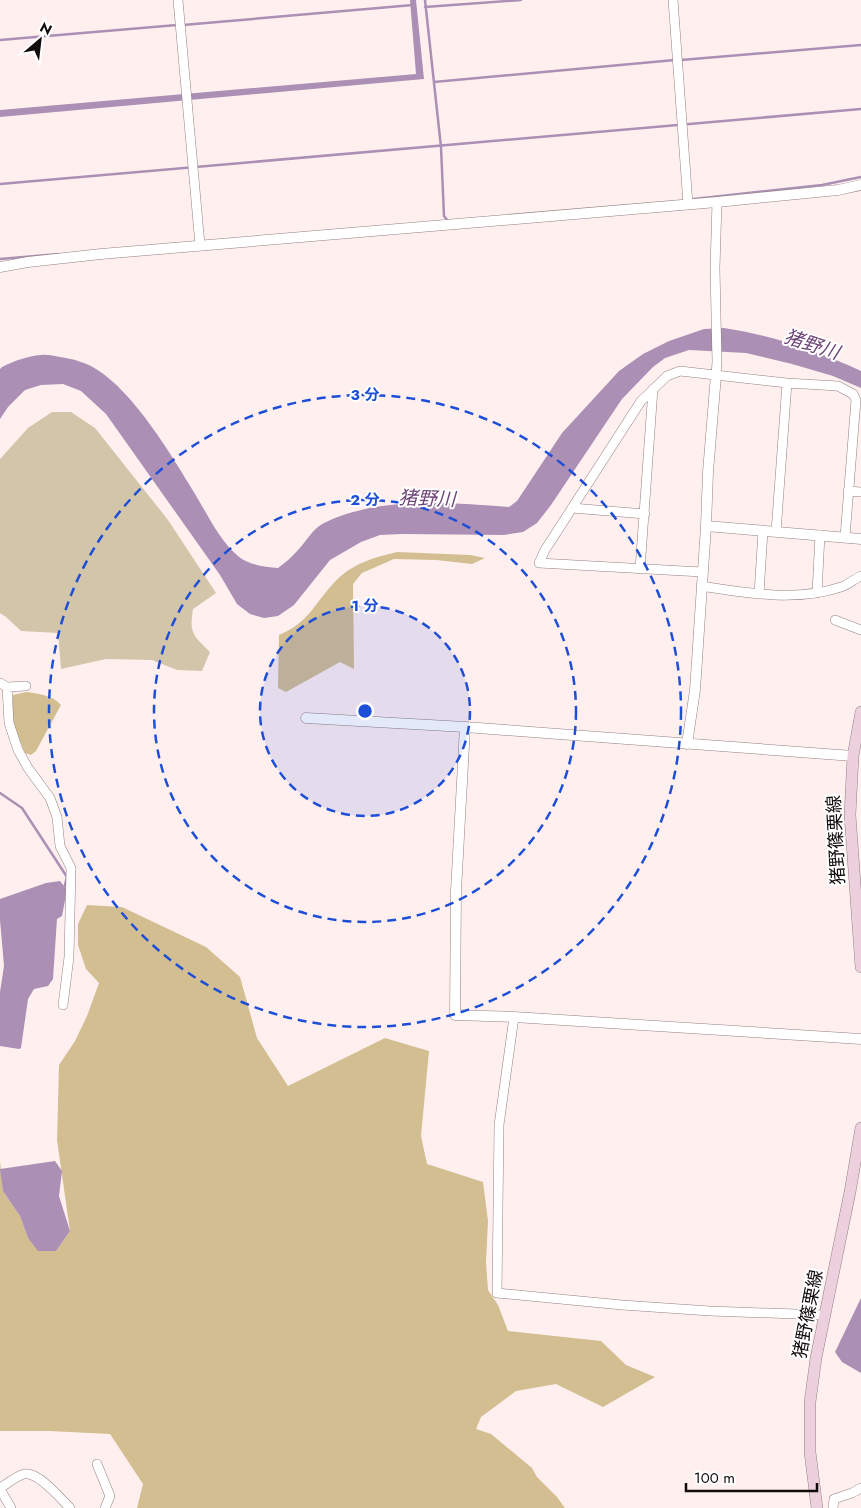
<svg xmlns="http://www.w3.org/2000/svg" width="861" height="1508" font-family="Jost,'Noto Sans JP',sans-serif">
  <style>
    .green { fill: #d2c5a9 }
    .forest { fill: #d3be92 }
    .water { fill: #ac8fb4 }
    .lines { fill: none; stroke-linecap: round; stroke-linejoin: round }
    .stream { stroke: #ac8fb4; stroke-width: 2.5 }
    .minor-casing { stroke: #928180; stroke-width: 10 }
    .tertiary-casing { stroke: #928180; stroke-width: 11 }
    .secondary-casing { stroke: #928180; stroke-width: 12 }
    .minor { stroke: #fff; stroke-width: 9 }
    .tertiary { stroke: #fff; stroke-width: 10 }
    .secondary { stroke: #edd0de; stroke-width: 11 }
    .ring { fill: none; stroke: #1d4ed8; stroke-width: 2.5; stroke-dasharray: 9 6 }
    .labels { text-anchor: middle; stroke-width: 4; stroke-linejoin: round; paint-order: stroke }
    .street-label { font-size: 18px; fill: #110b0b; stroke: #fff }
    .water-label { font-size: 19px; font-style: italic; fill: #6d4578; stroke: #fff }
    .centre { fill: #1d4ed8; stroke: #fff; stroke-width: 2.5 }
    .ring-label { font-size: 15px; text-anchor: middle; font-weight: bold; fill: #1d4ed8; stroke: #fff; stroke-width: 4; stroke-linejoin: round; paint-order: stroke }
  </style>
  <rect width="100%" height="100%" fill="#fff0ef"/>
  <path class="green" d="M52,412H71L95,428L168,520L216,593L193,609C189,634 193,635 210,652L202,671L177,670L152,660L106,659L61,669L58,633L21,631L6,617L0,613V459L28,428Z"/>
  <path class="forest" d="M397,552L470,555L485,558L472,564L436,560L394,559L362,573L353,584L354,669L340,662L286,692L278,688L279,635C309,622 312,607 332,585C350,564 372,558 397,552Z
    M26,692C37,693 54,696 61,705L36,751L31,755L25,753L12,721L13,695Z
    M87,905L122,907L206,947L240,977L257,1038L288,1086L385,1038L429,1051L421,1136L427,1164L483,1182L488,1221L486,1262L488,1290L498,1305L508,1331L601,1341L626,1365L655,1377L603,1407L556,1384L516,1391L481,1417L476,1429L491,1434L532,1468L537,1477L557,1497L565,1508H137L143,1484L110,1434L49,1431H0V1161L3,1191L20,1216L28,1238L56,1251L70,1231L57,1140L59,1065L75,1041L87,1016L99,983L86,969L78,945V924Z"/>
  <path class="water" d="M410,0H416L424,79L0,117V110L416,74Z
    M724,328C771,335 818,351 861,371V388L833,376L792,364L746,353L689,350L665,358L653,367L622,399L551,505L537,523L523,532L504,535L402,534L380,535L361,542L330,560L294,605L278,616L264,618L250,614L237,604L220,575L106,414L81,391L63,384L41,385L25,390L8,407L0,419V369L2,367C14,361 27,356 41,355C47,354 54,356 60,357C73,359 85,362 96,369C134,392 172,456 195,494C208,515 219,540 238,556C248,565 265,567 278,568C285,563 292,557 298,550C307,541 312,529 324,523C378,496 451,503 509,507L517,501L562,433L619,371L643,354L669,341L704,329Z
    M60,881L67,890L62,916L57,919L53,979L48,986L34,989L28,999L21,1048L19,1049L0,1046V992L4,966L0,920V899L46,883Z
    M55,1161L62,1171L59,1196L70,1231L56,1251H38L28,1238L20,1216L3,1191L0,1169Z
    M861,1298V1373L842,1362L835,1352Z"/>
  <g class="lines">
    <path class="stream" d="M425,0L441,147L444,216L448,221
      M425,7L521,0
      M183,25L413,5
      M0,40L177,25
      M681,60L861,45
      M434,82L675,60
      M0,184L861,109
      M694,199L822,185L861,177
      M0,259L59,254
      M0,793L22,808L67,877L64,889"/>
    <g class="minor-casing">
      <path id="minor" d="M178,0L200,245
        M673,0L688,204
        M716,375L717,362L715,268L717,202
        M848,491L861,492
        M572,508L645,514
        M776,532L787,383
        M640,569L653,389
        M702,572L539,563L545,550L556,533L641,401L667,376L680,371L787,383L838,386L853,394L856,400L845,537
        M701,586C746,593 797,602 841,587C848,585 854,579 861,576
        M817,593L820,535
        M759,594L763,531
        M835,620L861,630
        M0,683L7,687L26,686
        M7,687L9,723L18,750L28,768L50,798L57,817L60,846L71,868L69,957L63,1005
        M514,1017L499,1125L497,1293L622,1305L710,1311L824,1315
        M97,1464L110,1496L105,1508
        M0,1488C7,1484 16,1476 24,1474C38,1471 61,1499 70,1508
        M0,1489L11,1508
        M833,1508L834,1499L852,1493L861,1488"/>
    </g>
    <g class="tertiary-casing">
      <path id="tertiary" d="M0,267L28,262L101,254L717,202L838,190L861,185
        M706,526L861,539
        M306,718L465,727L853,756
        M465,727L456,891L455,1015L514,1017L861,1039
        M687,744L695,690L706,526L708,472L716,375"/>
    </g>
    <g class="secondary-casing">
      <path id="secondary" d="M861,712L853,756L850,815L861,967
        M817,1508L810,1452V1402L816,1358L850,1192L861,1128"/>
    </g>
    <use href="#minor" class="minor"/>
    <use href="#tertiary" class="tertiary"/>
    <use href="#secondary" class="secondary"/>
  </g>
  <circle cx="365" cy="711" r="105" fill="#1d4ed8" fill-opacity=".12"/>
  <g class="ring">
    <circle cx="365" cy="711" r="105"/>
    <circle cx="365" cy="711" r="211"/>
    <circle cx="365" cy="711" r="316"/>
  </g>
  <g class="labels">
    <g class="street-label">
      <text transform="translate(836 840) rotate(-93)" y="6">猪野篠栗線</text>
      <text transform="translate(808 1314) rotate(-79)" y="6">猪野篠栗線</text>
    </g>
    <g class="water-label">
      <text transform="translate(812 344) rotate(18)" y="7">猪野川</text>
      <text transform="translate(427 498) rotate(2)" y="7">猪野川</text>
    </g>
  </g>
  <circle cx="365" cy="711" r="8" class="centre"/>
  <g class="ring-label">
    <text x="365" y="400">3 分</text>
    <text x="365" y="505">2 分</text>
    <text x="365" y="611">1 分</text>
  </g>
  <g transform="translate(40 40) rotate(28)" stroke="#ffffff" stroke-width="4" paint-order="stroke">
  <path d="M0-4L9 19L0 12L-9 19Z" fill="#110b0b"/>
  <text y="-8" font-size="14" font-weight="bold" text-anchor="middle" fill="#110b0b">N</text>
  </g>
  <path d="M686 1483v8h131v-8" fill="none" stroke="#110b0b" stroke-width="2.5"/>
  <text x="694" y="1483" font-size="15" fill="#110b0b" stroke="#ffffff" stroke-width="4" paint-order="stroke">100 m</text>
</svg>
